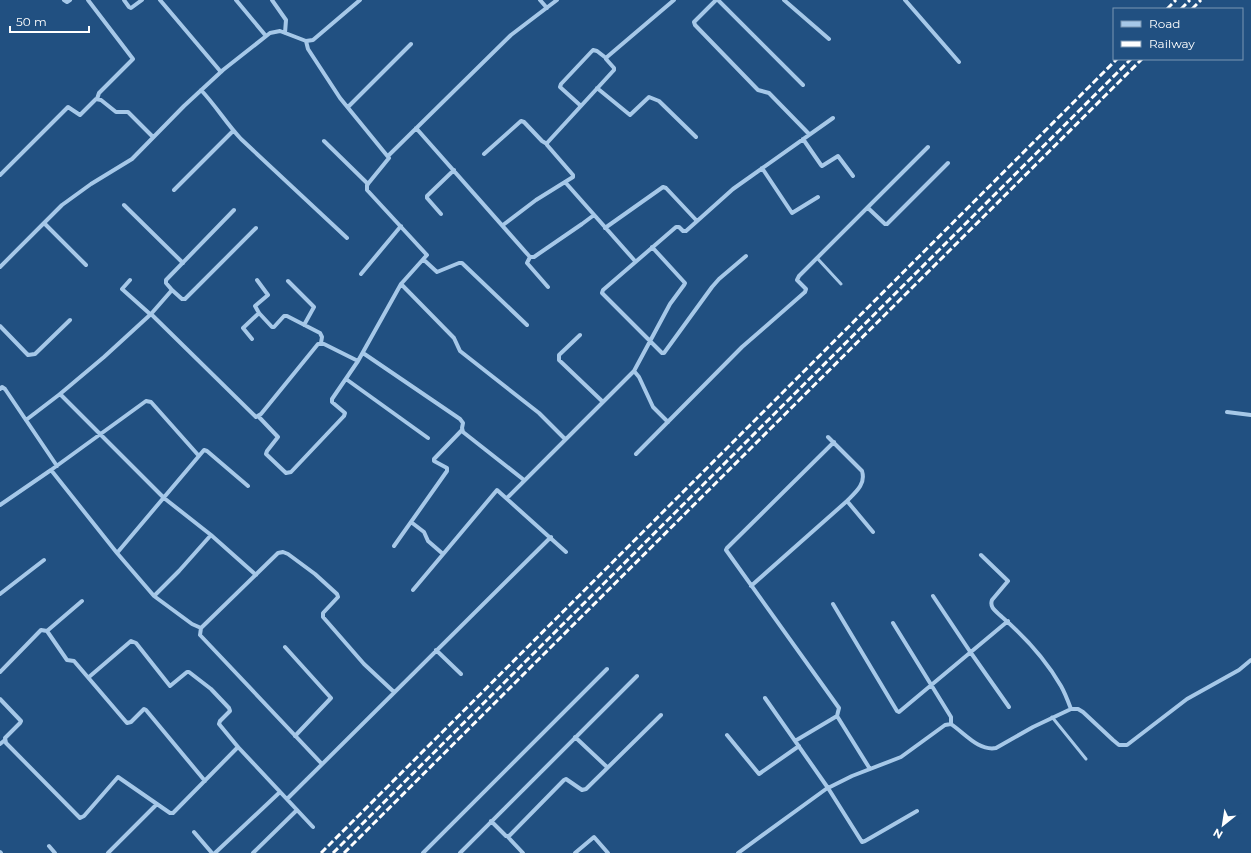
<svg xmlns="http://www.w3.org/2000/svg" width="1251" height="853" font-family="Montserrat,sans-serif">
  <style>
    .lines { fill: none; stroke-linecap: round; stroke-linejoin: round }
    .lane { stroke: #a6c8e8; stroke-width: 3 }
    .street { stroke: #a6c8e8; stroke-width: 4 }
    .rail { stroke: #fff; stroke-width: 3; stroke-dasharray: 7 3; stroke-linecap: butt }
  </style>
  <rect width="100%" height="100%" fill="#215081"/>
  <g class="lines">
    <path class="lane" d="M817,258L841,284
      M1052,717L1086,759"/>
    <path class="street" d="M64,0L67,2L70,0
      M88,0L133,59L99,93L97,99
      M124,0L129,7L131,8L142,0
      M160,0L221,72
      M236,0L266,36
      M272,0L286,20L285,33
      M540,0L547,8
      M716,0L694,22L695,25L758,90L769,93L809,134
      M718,0L803,85
      M784,0L829,39
      M905,0L959,62
      M597,88L630,115L649,97L659,101L696,137
      M201,90C216,106 226,123 241,139L347,238
      M581,106L560,87L561,84L593,50L597,51L606,58
      M348,107L411,44
      M416,128L530,257H534L582,224L594,215
      M803,139L821,165L822,166L838,156L853,176
      M324,141L368,184
      M484,154L521,121L524,122L542,141L547,144
      M388,156L511,35L557,0
      M762,168L792,213L818,197
      M0,175L68,107L80,115L96,99L101,100L116,112H128L153,137
      M565,182L635,261
      M174,190L233,131
      M124,205L183,263
      M868,208L885,224H887L948,163
      M441,214L427,198V196L454,170
      M44,223L86,265
      M503,225L536,200L573,177V175L547,145V143L614,70V68L606,59L607,57L674,0
      M605,228L663,187L666,188L697,221
      M746,256L719,279L712,287L664,353H662L602,293L603,290L676,227H679L683,231H686L733,189L833,118
      M530,257L527,263L548,287
      M424,260L437,272L459,263H462L527,325
      M0,267L62,205L91,184L132,159L184,106L223,70L270,33L280,31L306,41L313,40L360,0
      M361,274L401,226
      M130,280L122,289L150,314
      M257,280L268,295L255,306L259,313
      M288,281L314,307L304,325
      M401,284L454,338L460,351L539,413L565,439
      M172,290L166,283V280L234,210
      M151,314L172,290L182,299H185L256,228
      M0,326L28,355L35,354L70,320
      M580,335L559,355V360L603,402
      M252,339L243,328L259,313L272,327H274L284,316H287L320,333L322,337L321,343
      M363,353L460,419L463,423L462,428L463,432L524,480
      M634,371L639,377L653,407L668,422
      M346,379L428,438
      M0,389L2,387L5,389L57,466
      M60,394L164,498L211,535L256,575
      M1227,412L1251,415
      M258,416L278,437L267,451L266,454L286,473L291,472L344,416L345,413L332,402V399L358,361L401,284L427,255L367,190V185L389,158L340,98L308,49L306,41
      M26,420L60,394L104,357L151,314L256,417L261,414L318,344H324L358,361
      M636,454L742,347L805,292L806,289L797,280L799,276L928,147
      M51,470L117,553L154,596L179,571L211,535
      M507,498L634,371L670,304L684,285L685,283L652,247
      M847,501L873,532
      M0,505L51,470L146,401L151,402L199,456
      M411,522L424,532L428,541L443,554
      M394,546L447,471V468L434,461V459L462,430
      M117,553L204,450L207,451L248,486
      M981,555L1008,581L992,600C989,608 997,612 1002,617C1024,636 1046,660 1061,686C1065,693 1068,701 1071,709
      M751,586L847,501C856,492 866,484 862,471L828,437
      M413,590L497,490L566,552
      M0,594L44,560
      M154,596L192,624L201,628
      M933,596L971,653L1009,707
      M833,604L897,711L899,712L1008,621
      M893,623L951,717V724
      M47,631L82,601
      M285,647L331,698L295,736
      M436,650L461,674
      M0,672L41,630L47,631L67,660L74,661L127,723L131,722L144,709L146,710L205,781
      M89,677L131,641L136,643L170,686L187,672H189L211,689L229,708L230,711L220,721L219,724L238,747L313,827
      M765,698L828,788L862,842L865,841L917,811
      M0,699L21,721L20,723L5,738L6,743L80,818L84,816L118,777L170,813H173L238,747
      M837,716L870,769
      M727,735L759,774L799,746
      M575,737L607,767
      M795,741L837,716L839,708L726,550L727,548L834,442
      M0,744L5,740
      M322,764L200,635L201,628L278,553L283,552L288,554L315,574L337,594L338,597L323,613V617L364,664L394,692
      M287,799L551,537
      M491,821L506,836H509L564,780L566,779L582,790L586,789L661,715
      M194,832L212,853
      M507,836L523,853
      M49,846L55,853
      M0,852L1,853
      M108,853L157,804
      M215,853L280,792
      M253,853L297,810
      M423,853L607,669
      M460,853L637,676
      M575,853L594,837L608,853
      M738,853L826,789L852,776L901,757L945,725L951,724L955,727C967,736 980,751 996,748L1033,727L1071,709H1078L1083,712L1113,740L1119,745H1127L1187,699L1239,670L1251,660"/>
    <path class="rail" d="M1167,9L1176,0
      M1181,9L1190,0
      M1192,9L1201,0
      M321,853L1117,59
      M333,853L1131,59
      M344,853L1142,59"/>
  </g>
  <rect x="1113" y="8" width="130" height="52" fill="#215081" stroke="#7a96b3"/>
  <rect x="1121" y="21" width="20" height="6" fill="#a6c8e8" stroke="#7a96b3"/>
  <text x="1149" y="28" font-size="12" fill="#ffffff">Road</text>
  <rect x="1121" y="41" width="20" height="6" fill="#ffffff" stroke="#7a96b3"/>
  <text x="1149" y="48" font-size="12" fill="#ffffff">Railway</text>
  <g transform="translate(1223 825) rotate(210)" stroke="#215081" stroke-width="3" paint-order="stroke">
  <path d="M0-3L7 15L0 10L-7 15Z" fill="#ffffff"/>
  <text y="-6" font-size="11" font-weight="bold" text-anchor="middle" fill="#ffffff">N</text>
  </g>
  <path d="M10 26v6h79v-6" fill="none" stroke="#ffffff" stroke-width="2"/>
  <text x="16" y="26" font-size="12" fill="#ffffff" stroke="#215081" stroke-width="3" paint-order="stroke">50 m</text>
</svg>
